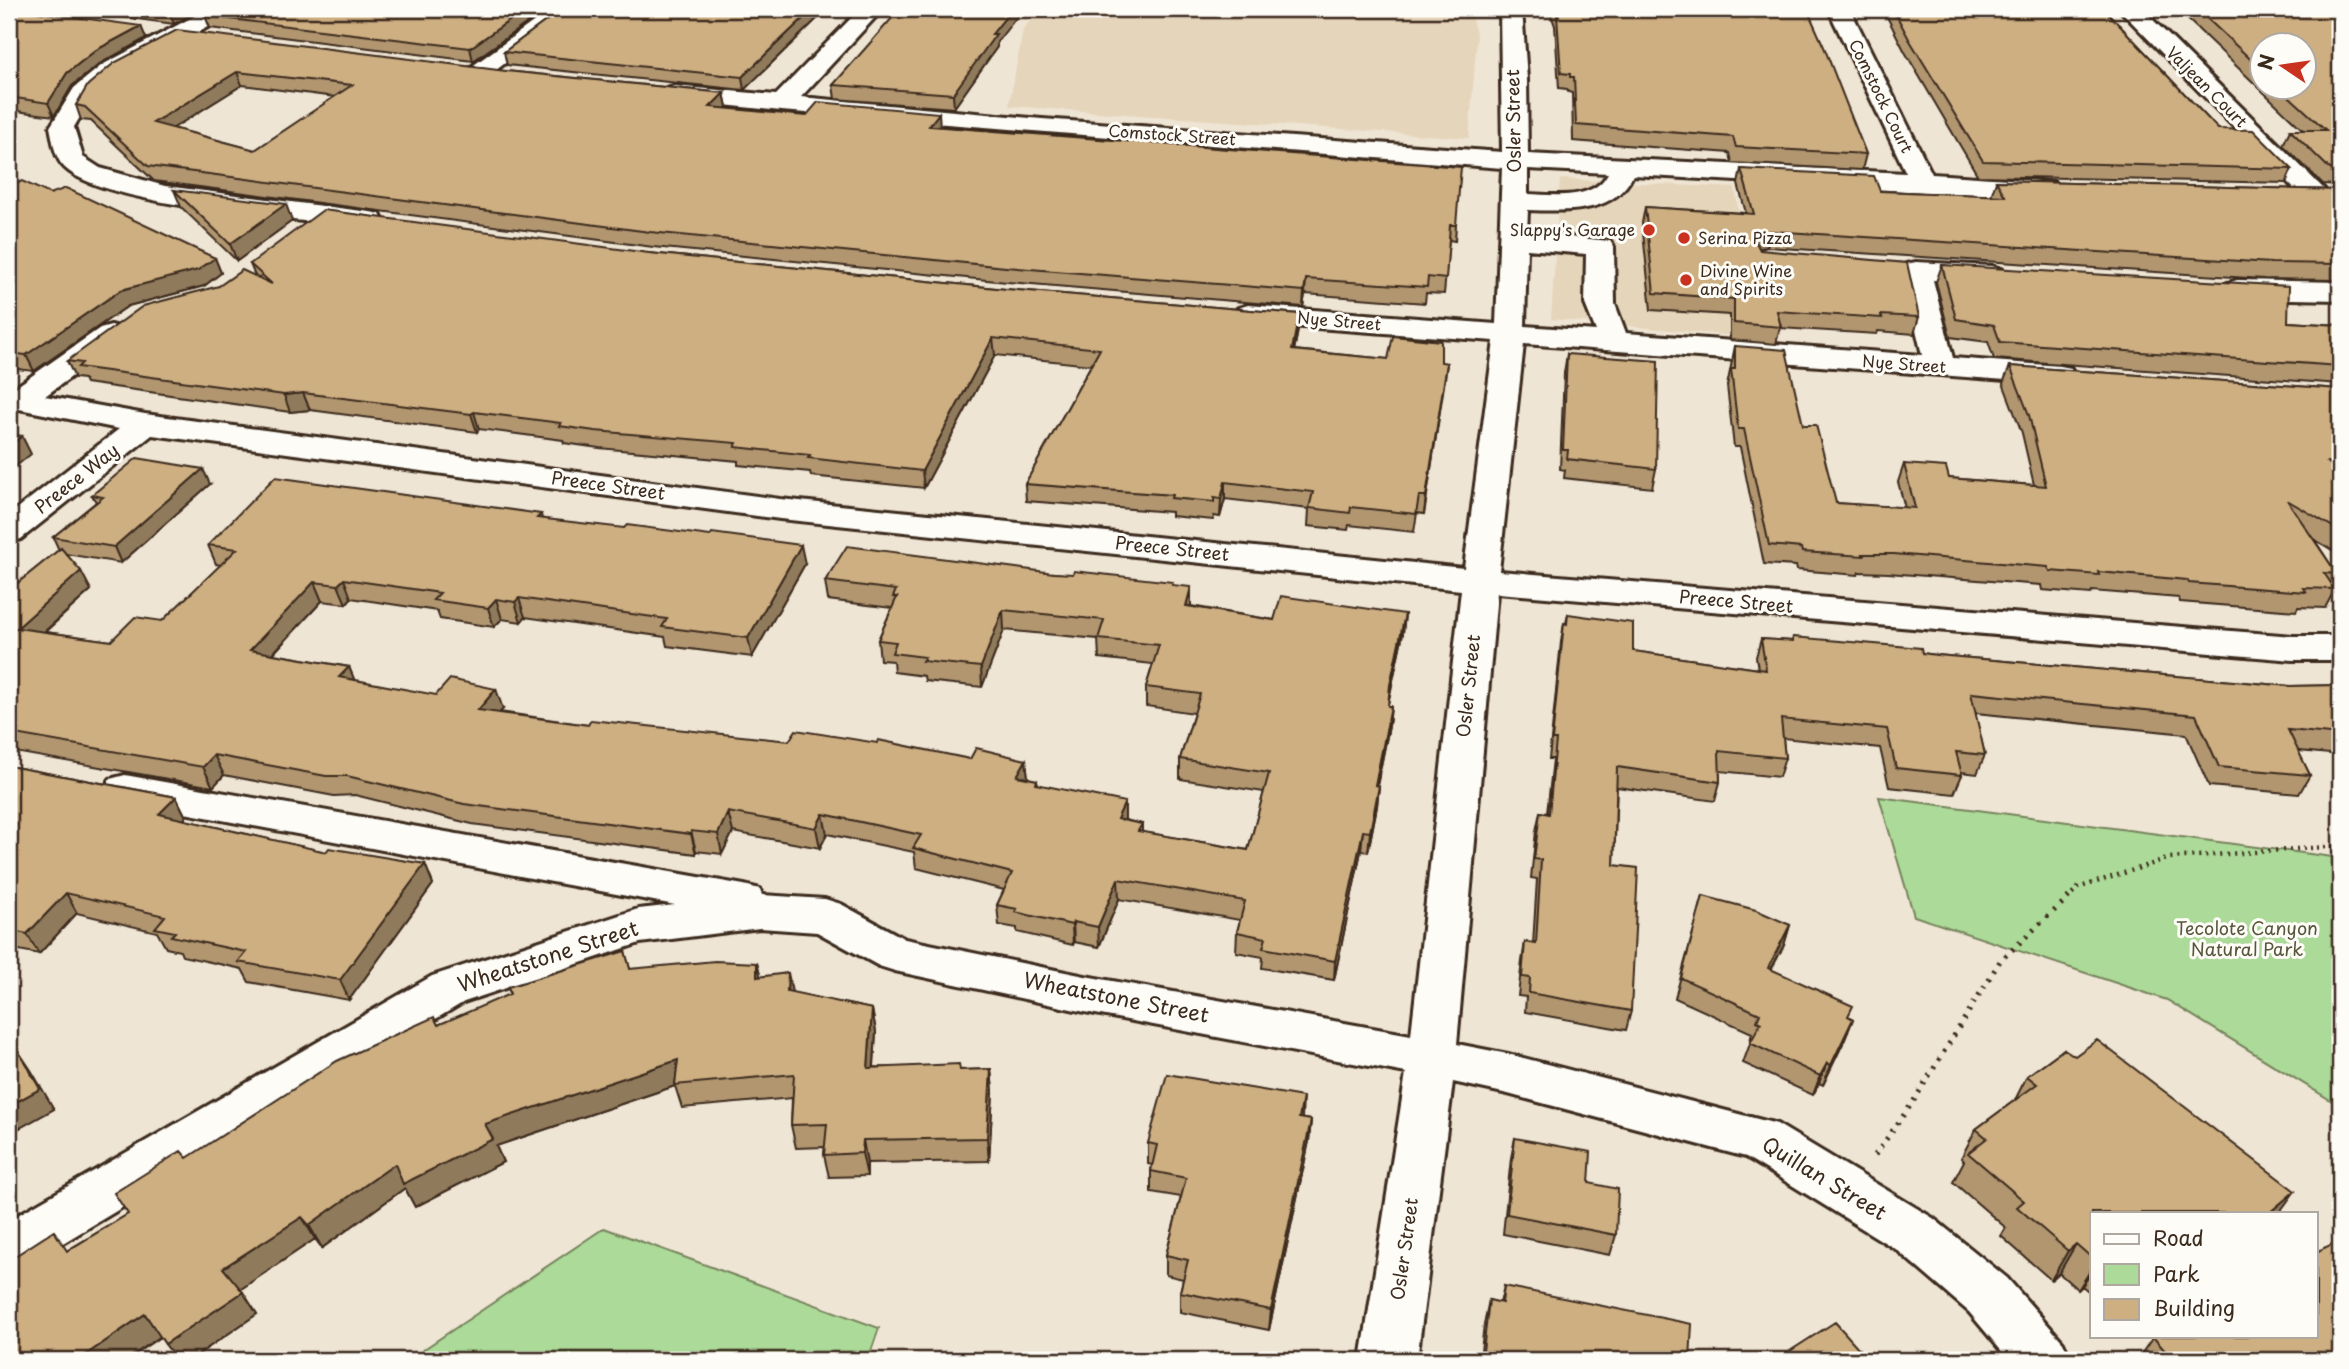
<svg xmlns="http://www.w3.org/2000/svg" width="2349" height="1369" font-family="'Playpen Sans',sans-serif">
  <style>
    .built { fill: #e5d5bb }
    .green { fill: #acda98; stroke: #74825b; stroke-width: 2 }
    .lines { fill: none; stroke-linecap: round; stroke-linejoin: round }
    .minor-casing { stroke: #3b2a1e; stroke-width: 6 }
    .path-far1 { stroke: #3b2a1e; stroke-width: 4.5; stroke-dasharray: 2 5; stroke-linecap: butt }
    .path { stroke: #3b2a1e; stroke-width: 5; stroke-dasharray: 2.5 7; stroke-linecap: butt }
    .minor { fill: #fdfcf7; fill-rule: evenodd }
    .wall { fill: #b19670; stroke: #3b2a1e; stroke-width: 2; fill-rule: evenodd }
    .shaded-wall { fill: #907a5b; stroke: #3b2a1e; stroke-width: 2 }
    .building { fill: #ceaf82; stroke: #3b2a1e; stroke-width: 2; fill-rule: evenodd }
    .poi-dot { fill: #c8321e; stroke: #fdfcf7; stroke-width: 2.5 }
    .labels { text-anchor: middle; stroke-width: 6; stroke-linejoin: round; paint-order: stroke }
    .far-street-label { font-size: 16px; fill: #3b2a1e; stroke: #fdfcf7 }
    .far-poi-label { font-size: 16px; fill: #3b2a1e; stroke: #fdfcf7; text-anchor: start }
    .street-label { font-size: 18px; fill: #3b2a1e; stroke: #fdfcf7 }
    .park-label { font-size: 18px; fill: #57563c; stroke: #fdfcf7 }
    .near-street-label { font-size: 21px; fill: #3b2a1e; stroke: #fdfcf7 }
  </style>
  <rect width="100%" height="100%" fill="#efe5d4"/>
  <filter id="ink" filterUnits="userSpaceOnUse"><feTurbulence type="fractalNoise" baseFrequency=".0143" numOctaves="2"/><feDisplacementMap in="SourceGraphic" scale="14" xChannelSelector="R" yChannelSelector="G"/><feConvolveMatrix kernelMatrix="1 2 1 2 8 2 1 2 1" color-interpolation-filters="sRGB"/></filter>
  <g filter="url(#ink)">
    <path class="built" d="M1039,9H1469L1477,37L1469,138L1009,106L1023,30Z
      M1560,179L1735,188L1756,338L1551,319Z"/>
    <path class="green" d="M1879,797L2340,858V1106L2167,1000L1914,916Z
      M604,1228L879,1328L868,1360H408Z"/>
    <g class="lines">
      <g class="minor-casing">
        <path id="minor" d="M208,9H235L232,14L118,75L92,97L74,127L83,157L100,168L165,186L370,212L380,214L383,220L380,226L370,228C310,221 101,206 64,167C54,157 53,140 50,127L74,88L102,65Z
          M551,9H576L487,77H471L467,72L471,67Z
          M860,9H883L801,97L1042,119L1502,152L1500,9H1522L1527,79L1528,154L1906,173L1828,9H1850L1932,174L2054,182L2058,188L2054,194L2045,196L1924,192L1633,175C1614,215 1566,211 1528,210L1527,233L1610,241L1614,247L1615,304L1626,333L1922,355L1902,270L1906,264L1916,262L1992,266L2002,269L2006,275L2002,281L1992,284L1933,280L1953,358L2060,366L2071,368L2075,375L2071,382L2060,384L1524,344L1499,571L2293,636H2340V660H2293L1497,593L1457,1044L1508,1054L1777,1124L1933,1218L2007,1278L2063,1342L2071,1360H2009L1969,1312L1897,1250L1746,1157L1508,1094L1453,1082L1417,1360H1361L1406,1073L1085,1012L895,971L879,966L817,932L760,928L640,943L464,1002L28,1264L9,1270V1220L432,976L638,909L675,905L110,799L104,789L110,779L125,775L744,885L760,889L762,895L825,899L841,904L905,939L1085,976L1411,1035L1461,590L780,519L152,435L21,539L9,542V515L119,429L9,407V389H13L100,328L111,325L122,328L126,334L122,340L45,396L145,414L780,499L1464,568L1494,341L1248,323L1238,320L1233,314L1238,308L1248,305L1496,324L1502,168L781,111L674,100L666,98L662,93L666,88L674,86L776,95ZM1528,169L1608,173C1594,201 1554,195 1528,194ZM1527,249L1586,254L1585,304L1596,331L1525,326Z
          M2119,9H2142L2324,189L2328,195L2324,201L2315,203L2306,201Z
          M2237,280L2340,282V300L2237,298L2227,295L2223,289L2227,283Z"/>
      </g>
      <path class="path-far1" d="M2067,898L2078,888L2170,858L2340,846"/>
      <path class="path" d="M1875,1155L1913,1102L2000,961L2069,897"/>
      <use href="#minor" class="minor"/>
    </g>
    <path class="wall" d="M9,9L146,38L101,63L72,86L54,116L9,110Z
      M63,9H203L174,24Z
      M219,9H547L473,61L210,28L205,16Z
      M562,9H827L744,90L507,65L504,52Z
      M1549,9H1807L1866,154L1862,170L1732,163L1730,153L1573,141L1572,93L1568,92L1567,89L1559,88L1555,26Z
      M1883,9H2104L2218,129L2292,169L2286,183L1978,176L1905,52Z
      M2177,9H2340V185L2323,184L2283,145L2290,130H2303ZM2262,46L2304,88H2262Z
      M997,42V47L954,108L835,99L833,85Z
      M114,63L506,71L724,93L727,107L726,108L940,126L1456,225L1455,241L1449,240L1444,294L1426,293L1425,303L1305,294L1303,307L1007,282L653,247L154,181L91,121L81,120L76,105ZM242,85L335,97L255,150L173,128Z
      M1741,169L1880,191L1991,196L1996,181L2340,190V280L2264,279L1767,247L1760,249V250L1919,317L1914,334L1878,331L1877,334L1780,328L1776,344L1730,340V315L1651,310L1642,223L1645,207L1746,213L1738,184Z
      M9,180L14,185L50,194L215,258L221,273L204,286L128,306L34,371L9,368Z
      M174,190L292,221L237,261L181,207Z
      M649,253L1006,289L1299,314L1298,330L1294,350L1388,359L1447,363L1424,514L1417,513L1414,532L1349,525L1348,530L1308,526L1309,509L1225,499L1220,517L1214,516L1213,520L1171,516V512L1026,501L1025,484L1091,365L995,355L924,488L811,476L810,472L738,465V461L599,448L564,443L563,440L479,429L477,432L310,410L290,412L86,383L84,379L75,378L67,361L255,276L250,264Z
      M1942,265L2288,322L2340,325V384L1994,359L1988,342L1950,337L1936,282Z
      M1735,346L1803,425L1836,503L1905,508L1898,482L1904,464L1949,478L2034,485L2022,433L2003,383L2010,366L2340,389V555L2314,539L2337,574L2332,585L2335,589L2325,608L2298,607L2296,611L2180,602L2179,598L2092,591L2091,594L2042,590L2041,585L1888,573L1859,572L1858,575L1797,570L1796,566L1764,564L1740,447H1734L1727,386Z
      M1567,354L1656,469L1652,488L1564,478L1565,470L1560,469L1564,373Z
      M210,484L121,563L66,554L91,590L45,632L111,641L162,621L221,565L216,564L208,545L541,514L542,519L805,564L752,657L667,646L665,637L525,617L521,622L502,619L494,627L440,619L437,611L351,598L346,604L322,601L273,654L349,667L354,680L503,709L500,712L588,725L789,741L970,759L1026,760L1028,778L1037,780L1038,784L1125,820L1142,824V832L1248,850L1264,792L1180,779V759L1194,713L1146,706V687L1153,664L1099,658L1098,639L1004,630L982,687L925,681L924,676L894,672L893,661L880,660L878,640L892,608L828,600L825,581L1054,573L1173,585L1191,606L1274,620L1405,614L1403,633L1388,703V706H1391L1389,726L1377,786H1379L1377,806L1368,852L1361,851L1334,980L1262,968L1263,957L1236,952L1237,932L1240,920L1119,899L1099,947L1074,942L1073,945L1017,932V928L999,925L997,905L1004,890L916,868L914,852L827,834L820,848L733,832L722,854L696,851V854L472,824L355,795L334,796L224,775L213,787L9,751V590L59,550L53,537L96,502L92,495Z
      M1568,614L1633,651L1758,669L1756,657L1761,639L1792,641L1793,637L1937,655L2290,686L2340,685V755L2298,751L2310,775L2299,794L2209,786L2186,734L1975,713L1985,755L1977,774L1961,772L1962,775L1954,794L1889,787L1880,748L1783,738L1785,758L1779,777L1720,771V782L1715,801L1617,787L1614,865L1631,1011L1626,1030L1525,1012L1526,997L1518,996L1522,961L1525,942L1533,944L1537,879L1531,878L1536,831L1540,812L1547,813L1553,759H1549L1561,642L1564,623H1566Z
      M9,766L176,797L186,817L183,820L326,852L425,864L433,884L349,1000L249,982L242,969L182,956L180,951L166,948L157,932L77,913L39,954L9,948Z
      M1703,896L1790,925L1784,945L1771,970L1853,1019L1845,1039L1823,1085L1819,1083L1813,1095L1743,1063L1751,1041H1750L1752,1033L1675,998Z
      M625,951L630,969L757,963L760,976L793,993L872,1009L876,1032L874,1067L960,1070L991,1069L993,1092L989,1161L867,1163V1176L829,1177L824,1155L825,1147L796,1148L791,1125L792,1098L682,1108L675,1086L496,1146L503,1162L415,1207L405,1188L322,1248L315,1239L240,1289L257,1314L190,1360H177L160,1337L126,1360H9L68,1250L128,1214L187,1158L438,1025Z
      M2064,1049L2092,1213V1294L2082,1286L2078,1290L2059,1273L2051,1280L2001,1236L2006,1228L1953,1182L1964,1161L1961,1158L1976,1129L2015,1100L2027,1076Z
      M1302,1119L1311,1120L1309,1141L1269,1330L1180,1312V1292L1183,1279L1166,1275V1255L1181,1197L1151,1192V1171L1152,1165L1148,1164V1143Z
      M1515,1138L1589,1183L1616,1235L1610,1255L1503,1234L1511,1158Z
      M1504,1286L1690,1360H1480L1484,1324L1489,1300L1500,1303Z
      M2153,1337L2340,1360H2137Z
      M1790,1351L1869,1360H1786Z"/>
    <path class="shaded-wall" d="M175,9H203L174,24L169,12Z
      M526,9H547L473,61L470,48Z
      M813,9H827L744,90L742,77Z
      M1012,9H1023L997,42V47L954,108L953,94L992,34Z
      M141,26L146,38L101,63L72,86L54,116L48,103L67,73L96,50Z
      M237,72L242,85L159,137L153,123Z
      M724,93L727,107L713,121L710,107Z
      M939,113L940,127L929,126Z
      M286,204L292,221L237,261L230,244Z
      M1771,231L1767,247L1756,249L1755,240L1760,233Z
      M215,258L221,273L204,286L128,306L34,371L26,355L121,290Z
      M1306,279L1305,294L1303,307L1304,291Z
      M1299,314L1298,330L1291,367L1292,350Z
      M993,338L995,355L924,488L922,471Z
      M1447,363L1445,379L1424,514L1426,496Z
      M303,393L310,410L290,412L284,395Z
      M474,412L479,429L477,432L471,414Z
      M22,436L31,454L9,472V446Z
      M203,469L210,484L121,563L114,547Z
      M1225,482V499L1220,517L1221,499Z
      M801,545L805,564L752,657L748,638Z
      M81,571L91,590L27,647L17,628Z
      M344,579L351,598L346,604L338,585Z
      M314,582L322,601L258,669L250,650Z
      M1191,587V606H1186Z
      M519,598L525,617L521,622L515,602Z
      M496,599L502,619L494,627L488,608Z
      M1003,610L1004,630L982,687L981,667Z
      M1405,614L1403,633L1388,704L1390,685Z
      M349,667L357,686L339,677Z
      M496,689L503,709L485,729L478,710Z
      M1391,706L1389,726L1373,805L1375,785Z
      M214,755L224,775L213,787L203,767Z
      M1026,760L1028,779L1017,776Z
      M1379,786L1377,806L1368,852L1370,832Z
      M176,797L186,817L170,834L159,814Z
      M1125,802V822L1117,819Z
      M728,812L733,832L722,854L718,834Z
      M823,814L827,834L820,848L816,828Z
      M691,831L696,851V854L691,834Z
      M1363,831L1361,851L1334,980L1335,961Z
      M425,864L433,884L349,1000L340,980Z
      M1118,879L1119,899L1099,947L1098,927Z
      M66,893L77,913L39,954L27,934Z
      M1073,922L1074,942L1073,945L1072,925Z
      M1790,925L1784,945L1761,988L1768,968Z
      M757,963L763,986L757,977Z
      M788,973L793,997L787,991Z
      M872,1009L876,1032L872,1091L868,1068Z
      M1853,1019L1845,1039L1823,1085L1831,1065Z
      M17,1049L31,1070L54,1109L9,1134V1106Z
      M678,1060L675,1086L496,1146L503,1162L415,1207L405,1188L322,1248L309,1225L395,1164L485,1124Z
      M1827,1063L1819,1083L1813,1095L1820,1076Z
      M991,1069L993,1092L989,1161L987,1138Z
      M1303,1097L1302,1118L1297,1138L1299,1118Z
      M1311,1120L1309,1141L1269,1330L1271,1310Z
      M863,1140L867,1163V1176L862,1153Z
      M2295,1191L2279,1213H2269Z
      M302,1217L315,1239L238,1291L223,1268Z
      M2076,1244L2059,1273L2051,1280L2068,1251Z
      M2092,1268V1272L2082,1286L2078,1290Z
      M243,1292L257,1314L190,1360H177L165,1344Z
      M145,1314L161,1336L126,1360H78Z
      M2340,1336V1352L2333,1340Z"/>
    <path class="building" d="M9,9H15L141,26L96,50L67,73L48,103L9,97Z
      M147,9H175L169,12Z
      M219,9H526L470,48L205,16Z
      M562,9H813L742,77L504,52Z
      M900,9H1012L992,34H996L953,94L833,85Z
      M1557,9H1807L1824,47L1866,154L1736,147L1733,137L1576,125L1574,77H1570V74L1561,73L1557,16H1559Z
      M1893,9H2104L2218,129L2253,130L2292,169L1983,161L1909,39Z
      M2197,9H2340V169H2330L2290,130H2326L2280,88H2304V46H2262V70Z
      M177,30L506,71L724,93L710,107L806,116L818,102L939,113L929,126L1461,167L1456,225H1450L1446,279L1428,277L1427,287L1306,279L1304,291L1006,267L650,232L148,166L85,107L76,105L88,85L114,63ZM237,72L352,85L255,150L153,123Z
      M1741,169L1874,176L1880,191L2005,196L1996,181L2340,190V264L2271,263L1771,231L1760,233L1755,240L1760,250L1907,263L1919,317L1881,315L1882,318L1777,311L1781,327L1734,323V299L1654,293L1645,207L1754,214Z
      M9,180L14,185L22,181L50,194L66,188L215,258L198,270L121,290L26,355L9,353Z
      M174,190L286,204L230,244Z
      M323,210L649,253L1006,289L1299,314L1292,350L1388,359L1393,336L1441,341V362L1447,363L1426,496H1419L1416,514L1351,507L1350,513L1309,508L1313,492L1225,482L1221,499L1214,498V502L1171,498L1172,495L1025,484L1100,349L993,338L922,471L808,458L810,455L735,447L737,443L595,431L559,426L561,423L474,412L471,414L303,393L284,395L78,367L82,363L67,361L143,306L219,286L242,270L272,284L250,264Z
      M1942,265L2289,286L2288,322L2340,325V366L2000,342L1994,325L1956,319Z
      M1735,346L1786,350L1803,425H1816L1836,503L1915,508L1904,464L1946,467L1949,478L2046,486L2029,415L2010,366L2340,389V463L2326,462L2340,470V531L2287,500L2337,574L2324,573L2335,589L2303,588L2306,592L2189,583L2187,580L2098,572L2099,575L2050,571L2048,567L1894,554H1863L1864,556L1802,552L1801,548L1769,545L1744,429H1738L1731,369H1735Z
      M1567,354L1658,361L1656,469L1567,459L1568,450H1563Z
      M9,434L22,436L9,446Z
      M137,458L203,469L114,547L53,537L103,497L92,495Z
      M275,477L541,514L537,518L624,528L627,525L710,536L712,533L801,545L748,638L662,627L667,619L519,598L515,602L496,599L488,608L433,600L440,593L344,579L338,585L314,582L250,650L349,667L339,677L436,695L450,679L496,689L478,710L588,725L591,720L789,741L796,730L877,743L878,740L970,759L976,748L1026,760L1017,776L1037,780L1036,784L1125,802L1117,819L1142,824L1138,831L1248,850L1269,773L1180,759L1200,694L1146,687L1159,645L1098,639L1104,620L1003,610L981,667L922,661L925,657L892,653L896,642L878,640L897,597H893L896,590L825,581L847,546L1054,573L1073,574L1074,571L1173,582L1172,585L1191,587L1186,606L1274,620L1281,596L1405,614L1390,685L1388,706H1391L1375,785L1379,786L1370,832L1363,831L1335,961L1263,948L1266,938L1237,932L1245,901L1118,879L1098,927L1073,922L1072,925L1015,912L1017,909L997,905L1012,873L913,848L921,835L823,814L816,828L728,812L718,834L691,831V834L464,804L347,776H326L214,755L203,767L9,733V590L61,548L81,571L17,628L111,641L135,617L162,621L237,549L208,545Z
      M1568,614L1633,623V651L1766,670L1761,639L1793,641V637L1921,648L1922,653L1937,655L2290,686L2340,685V735L2288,730L2310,775L2219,767L2196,715L1971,693L1985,755L1956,752L1962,775L1896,768L1887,729L1781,719L1785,758L1719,751L1720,782L1617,767L1614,865L1638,868L1631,1011L1529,993L1530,978L1522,977L1525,942L1536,944L1541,860L1534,859L1540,812L1549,814L1556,740H1552L1564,623L1567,624Z
      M9,766L176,797L159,814L326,852L329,848L425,864L340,980L238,962L246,952L171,936L175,932L155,928L165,916L66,893L27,934L9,930Z
      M1703,896L1756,910L1790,925L1768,968L1853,1006L1848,1016L1853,1019L1831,1065L1827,1063L1820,1076L1750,1043L1761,1023L1757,1021L1760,1014L1681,978Z
      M625,951L630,969L715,961L757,963V977L788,973L787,991L872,1009L868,1068L959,1064L960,1070L991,1069L987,1138L863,1140L862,1153L824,1155L827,1124L791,1125L794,1074L675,1085L678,1060L485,1124L493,1139L403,1184L395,1164L309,1225L302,1217L223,1268L243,1292L165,1344L145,1314L78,1360H9V1260L54,1231L67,1251L128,1214L114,1193L181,1151L187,1158L337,1061L434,1017L438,1025L510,994L508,987Z
      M2097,1040L2295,1191L2269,1213H2092V1258L2076,1244L2068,1251L2017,1207L2024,1201L1968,1153L1987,1138L1976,1129L2037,1084L2027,1076L2064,1049L2075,1056Z
      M17,1049L40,1089L9,1106V1054Z
      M1167,1074L1303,1097L1299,1118L1311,1120L1271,1310L1180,1292L1188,1260L1166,1255L1186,1178L1151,1171L1157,1145L1148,1143Z
      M1515,1138L1591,1152L1589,1183L1618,1189L1616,1235L1507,1214Z
      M2340,1240V1336L2333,1340L2340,1347V1360H2173L2153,1337L2155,1336H2316V1252Z
      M1504,1286L1692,1324L1690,1360H1482L1489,1300L1502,1303Z
      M1835,1322L1869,1360H1797L1790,1351Z"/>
  </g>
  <g class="poi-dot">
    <circle cx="1649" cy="230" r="7"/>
    <circle cx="1684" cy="238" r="7"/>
    <circle cx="1686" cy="280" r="7"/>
  </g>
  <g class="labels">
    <g class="far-street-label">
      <text transform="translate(2207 87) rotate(45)" y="6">Valjean Court</text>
      <text transform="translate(1881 96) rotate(64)" y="6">Comstock Court</text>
      <text transform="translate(1172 135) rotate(4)" y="6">Comstock Street</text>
      <text transform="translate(1339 321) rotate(5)" y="6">Nye Street</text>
      <text transform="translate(1904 364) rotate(4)" y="6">Nye Street</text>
    </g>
    <g class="far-poi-label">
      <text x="1635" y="236" text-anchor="end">Slappy's Garage</text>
      <text x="1698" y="244">Serina Pizza</text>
      <text x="1700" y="277">Divine Wine<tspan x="1700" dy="18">and Spirits</tspan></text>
    </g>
    <g class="street-label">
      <text transform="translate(1514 121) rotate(-91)" y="6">Osler Street</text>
      <text transform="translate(77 479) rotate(-38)" y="6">Preece Way</text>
      <text transform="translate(608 486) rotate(8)" y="6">Preece Street</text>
      <text transform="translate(1172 549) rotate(6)" y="6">Preece Street</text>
      <text transform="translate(1736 602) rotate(5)" y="6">Preece Street</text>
      <text transform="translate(1469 686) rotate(-84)" y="6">Osler Street</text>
      <text transform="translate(1405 1249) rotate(-82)" y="6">Osler Street</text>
    </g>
    <g class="park-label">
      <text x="2247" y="935">Tecolote Canyon<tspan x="2247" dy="21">Natural Park</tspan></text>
    </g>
    <g class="near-street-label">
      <text transform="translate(548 957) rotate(-18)" y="7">Wheatstone Street</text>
      <text transform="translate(1116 998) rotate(11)" y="7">Wheatstone Street</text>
      <text transform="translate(1824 1179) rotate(31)" y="7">Quillan Street</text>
    </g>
  </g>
  <rect width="2349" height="1369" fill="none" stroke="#fdfcf7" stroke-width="35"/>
  <rect x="18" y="18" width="2314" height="1334" fill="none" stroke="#3b2a1e" stroke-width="2.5" filter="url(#ink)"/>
  <rect x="2090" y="1212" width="228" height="126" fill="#fdfcf7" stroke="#afa8a0" stroke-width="2"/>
  <rect x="2104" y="1234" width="35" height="10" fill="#fdfcf7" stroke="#afa8a0" stroke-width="2"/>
  <text x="2153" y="1246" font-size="21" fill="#3b2a1e">Road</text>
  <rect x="2104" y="1264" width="35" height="21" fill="#acda98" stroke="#afa8a0" stroke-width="2"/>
  <text x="2153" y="1282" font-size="21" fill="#3b2a1e">Park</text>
  <rect x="2104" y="1299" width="35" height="21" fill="#ceaf82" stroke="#afa8a0" stroke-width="2"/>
  <text x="2153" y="1316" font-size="21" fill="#3b2a1e">Building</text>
  <g transform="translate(2283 66) rotate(283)"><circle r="33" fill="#fdfcf7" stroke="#afa8a0" stroke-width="2"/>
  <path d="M0-5L12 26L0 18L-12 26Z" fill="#c8321e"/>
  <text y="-10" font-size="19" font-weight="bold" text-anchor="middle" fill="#3b2a1e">N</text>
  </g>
</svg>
